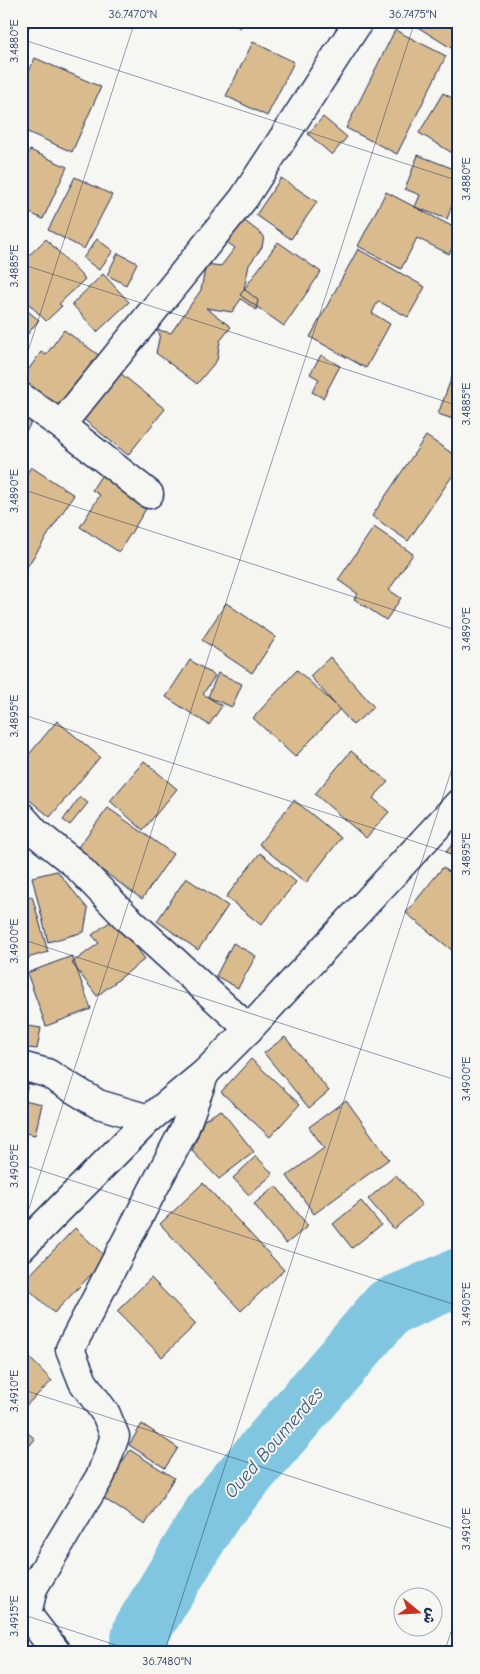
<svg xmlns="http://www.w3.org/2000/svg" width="480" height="1674" font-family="'Comic Neue','Playpen Sans Arabic',sans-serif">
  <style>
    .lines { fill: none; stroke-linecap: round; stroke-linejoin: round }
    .river { stroke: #80c6e1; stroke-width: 58 }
    .building { fill: #d9bb8d; stroke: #1b2f5e }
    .street-casing { stroke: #1b2f5e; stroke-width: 31 }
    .secondary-casing { stroke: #1b2f5e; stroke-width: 31 }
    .street { stroke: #f6f6f2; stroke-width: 28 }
    .secondary { stroke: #f6f6f2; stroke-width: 28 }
    .ticks { fill: none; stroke: #1b2f5e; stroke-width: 1; stroke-opacity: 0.45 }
    .labels { text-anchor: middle; stroke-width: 4; stroke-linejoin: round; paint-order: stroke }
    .water-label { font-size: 19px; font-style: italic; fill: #34557f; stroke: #f6f6f2 }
    .neatline { fill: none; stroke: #1b2f5e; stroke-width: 2 }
    .ticks-label { font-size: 12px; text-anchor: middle; fill: #1b2f5e }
  </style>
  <rect width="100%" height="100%" fill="#f6f6f2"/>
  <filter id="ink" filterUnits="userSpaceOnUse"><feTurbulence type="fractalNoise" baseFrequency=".02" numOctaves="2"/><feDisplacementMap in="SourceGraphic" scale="10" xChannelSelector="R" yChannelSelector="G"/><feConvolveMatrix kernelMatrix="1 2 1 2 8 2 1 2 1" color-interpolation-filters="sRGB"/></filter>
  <g filter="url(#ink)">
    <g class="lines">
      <path class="river" d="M137,1653L142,1630L214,1511L389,1307L459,1277"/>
    </g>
    <path class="building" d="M21,21H32L21,43Z
      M229,21H244L240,28Z
      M408,21H459V35L451,48Z
      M395,30L446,56L397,154L346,128Z
      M253,42L294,62L267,116L226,96Z
      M35,58L101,87L72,152L21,129V89Z
      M443,93L459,102V157L419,133Z
      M323,117L347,137L332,155L308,134Z
      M30,150L67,167L43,219L21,209V168Z
      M418,155L459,171V186L447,219L415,207L420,195L405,189Z
      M75,177L112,195L84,249L48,230Z
      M281,178L317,202L291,239L256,215Z
      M386,192L459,230V235L449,254L417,238L401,269L358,246Z
      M241,218L264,236L262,247L249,265L244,289L258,300L256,310L241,299L232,312L206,308L231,327L220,341L217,360L197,384L156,353L160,334L154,329L171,333L201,290L206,264L221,266L235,248L224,240Z
      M46,239L85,279L59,304L62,306L46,321L21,296V263Z
      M97,239L113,251L99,270L83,258Z
      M278,242L321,272L284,326L240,295Z
      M358,249L425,287L408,317L378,301L372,313L390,324L366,368L310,337Z
      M118,253L137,263L126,285L107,275Z
      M103,274L129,302L97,332L72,304Z
      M21,306L39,320L21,342Z
      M64,330L100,356L81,384L77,381L57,409L21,384V380L41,352L46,355Z
      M321,355L340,366L323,398L312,392L319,379L310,374Z
      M114,368L165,409L128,455L77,414Z
      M455,369L459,371V421L438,414Z
      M21,408L35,417L21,439Z
      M426,436L459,458V466L408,541L372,516Z
      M31,467L74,495L21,576V482Z
      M104,471L151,501L119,552L80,527L100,495L92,490Z
      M374,527L413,554L389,590L401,598L386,620L354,599L358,594L338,580Z
      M226,603L276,637L252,673L202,640Z
      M330,657L374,707L353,725L310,676Z
      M190,660L215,676L203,694L222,706L209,725L166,697Z
      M297,670L340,709L295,757L253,718Z
      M218,673L242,684L232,707L208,697Z
      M57,721L100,757L50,817L21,793V764Z
      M351,751L388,782L373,798L389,812L366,838L315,794Z
      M144,761L177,789L143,830L110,801Z
      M80,797L88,803L70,825L63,820Z
      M294,800L341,838L306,883L259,844Z
      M108,808L173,854L142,899L75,851Z
      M459,836V861L446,852Z
      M260,853L296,882L261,925L226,897Z
      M443,867L459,880V956L406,913Z
      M57,871L88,909L84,932L48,942L32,877Z
      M186,878L228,906L198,950L157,921Z
      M32,896L48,952L24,959L21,951V899Z
      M115,918L145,959L97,996L72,963L99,943L92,935Z
      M233,943L256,956L238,988L216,976Z
      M72,956L91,1009L46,1026L27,973Z
      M21,996L26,1023L21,1024Z
      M21,1025L41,1028L37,1049L21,1047Z
      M285,1037L329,1091L309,1108L264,1053Z
      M251,1059L300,1104L270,1137L221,1092Z
      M21,1075L30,1077L24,1100L42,1104L35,1135L21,1132Z
      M346,1100L389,1159L314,1214L287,1176L324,1148L309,1127Z
      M221,1110L254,1152L219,1179L192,1151L204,1120Z
      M256,1156L273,1174L249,1195L233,1178Z
      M396,1175L422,1205L394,1229L368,1199Z
      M203,1183L284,1270L241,1311L160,1224Z
      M276,1186L308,1226L286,1244L254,1204Z
      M361,1201L381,1225L352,1248L333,1224Z
      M75,1228L107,1258L54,1313L22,1283Z
      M151,1278L196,1324L162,1357L117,1311Z
      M26,1354L52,1381L21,1410V1358Z
      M142,1424L178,1448L165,1468L129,1445Z
      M21,1427L35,1439L21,1456Z
      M130,1450L174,1478L145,1525L100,1496Z"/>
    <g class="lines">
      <g class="street-casing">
        <path id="street" d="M21,397L61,425L149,494
          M61,425L244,198L359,21
          M21,816L36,833L75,864L127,918L249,1029
          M21,1066L47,1073L98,1104L149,1119
          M57,1653L27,1614L33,1588L101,1475L115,1436L106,1414L83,1382L70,1349L184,1130L205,1073"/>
      </g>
      <g class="secondary-casing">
        <path id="secondary" d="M21,1248L149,1119L205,1073L249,1029L459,803"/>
      </g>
      <use href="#street" class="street"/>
      <use href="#secondary" class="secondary"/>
    </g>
  </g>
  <path class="ticks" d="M21,39L459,181M21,264L459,406M21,373L135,21M21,489L459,631M21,714L459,856M21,939L459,1081M21,1164L459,1306M21,1233L415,21M21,1389L459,1531M21,1614L140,1653M164,1653L459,747M444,1653L459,1608"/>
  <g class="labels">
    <g class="water-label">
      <text transform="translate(273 1442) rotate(-49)" y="7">Oued Boumerdes</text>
    </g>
  </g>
  <rect width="480" height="1674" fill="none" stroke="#f6f6f2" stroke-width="55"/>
  <g transform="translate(418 1612) rotate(108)"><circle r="24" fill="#f6f6f2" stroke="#9ea6b7"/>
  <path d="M0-4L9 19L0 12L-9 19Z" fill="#c8321e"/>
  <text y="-8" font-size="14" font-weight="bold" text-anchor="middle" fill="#1b2f5e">ش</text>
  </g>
  <rect x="28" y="28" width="424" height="1618" class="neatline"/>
  <g class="ticks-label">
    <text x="133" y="18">36.7470°N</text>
    <text x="413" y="18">36.7475°N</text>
    <text transform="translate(14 41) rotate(-90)" y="4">3.4880°E</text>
    <text transform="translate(466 179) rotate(-90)" y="4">3.4880°E</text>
    <text transform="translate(14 266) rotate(-90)" y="4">3.4885°E</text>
    <text transform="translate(466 404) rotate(-90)" y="4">3.4885°E</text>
    <text transform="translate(14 491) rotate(-90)" y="4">3.4890°E</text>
    <text transform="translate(466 629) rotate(-90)" y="4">3.4890°E</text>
    <text transform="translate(14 716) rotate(-90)" y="4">3.4895°E</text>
    <text transform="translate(466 854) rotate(-90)" y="4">3.4895°E</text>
    <text transform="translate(14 941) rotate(-90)" y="4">3.4900°E</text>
    <text transform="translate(466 1079) rotate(-90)" y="4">3.4900°E</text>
    <text transform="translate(14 1166) rotate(-90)" y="4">3.4905°E</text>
    <text transform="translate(466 1304) rotate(-90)" y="4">3.4905°E</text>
    <text transform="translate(14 1391) rotate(-90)" y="4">3.4910°E</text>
    <text transform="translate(466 1529) rotate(-90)" y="4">3.4910°E</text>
    <text transform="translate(14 1616) rotate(-90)" y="4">3.4915°E</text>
    <text x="167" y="1665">36.7480°N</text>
  </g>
</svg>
